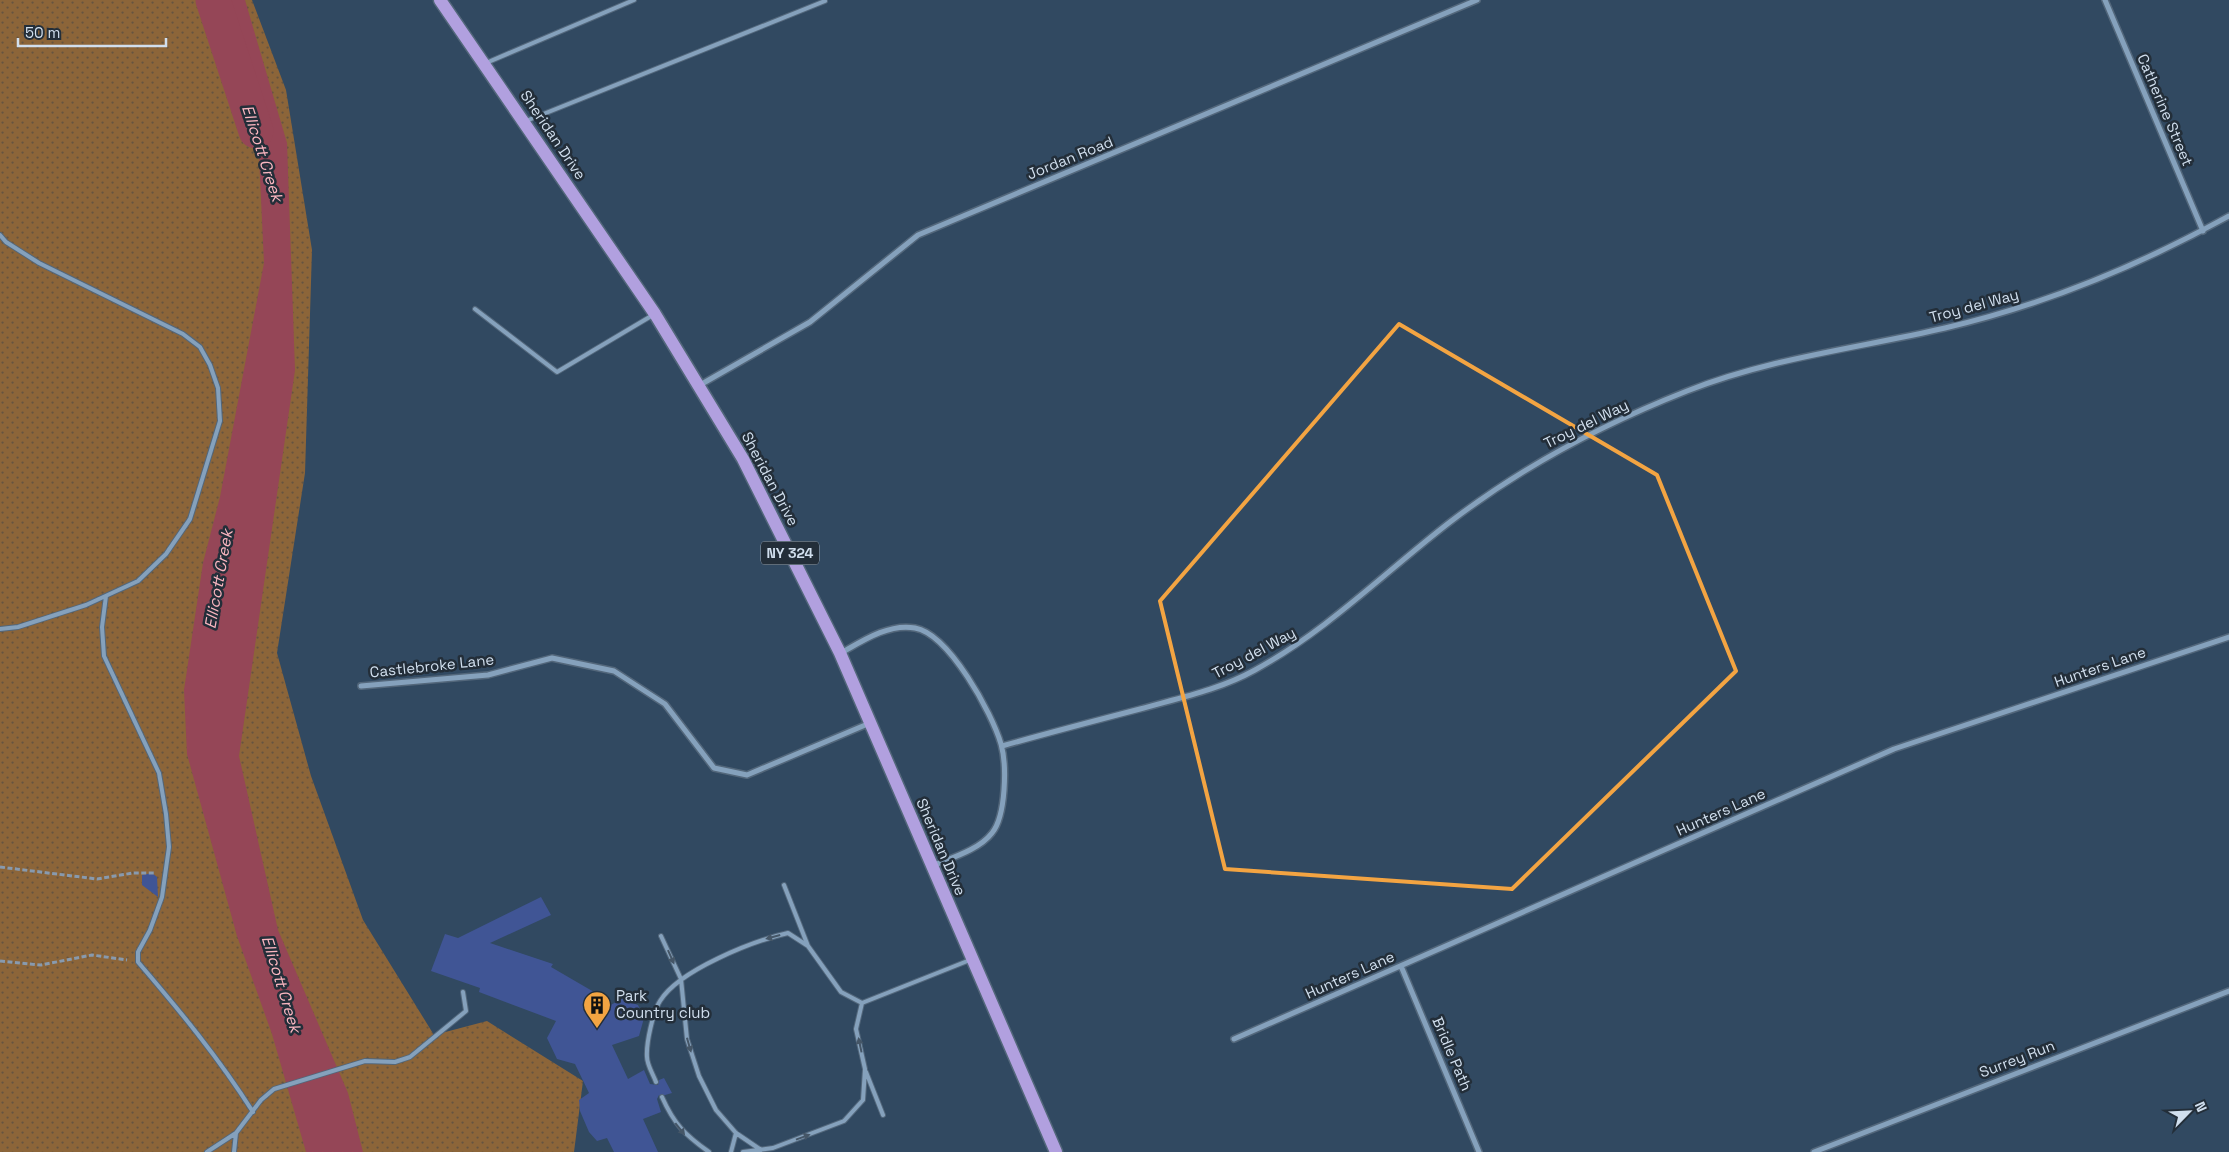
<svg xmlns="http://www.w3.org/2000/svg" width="2229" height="1152" font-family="'Space Grotesk',sans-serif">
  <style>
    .green { fill: url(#green-dots) }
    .water { fill: #954657 }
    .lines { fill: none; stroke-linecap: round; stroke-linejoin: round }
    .river { stroke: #954657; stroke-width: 35 }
    .building { fill: #405595 }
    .service-casing { stroke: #53677b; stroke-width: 6 }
    .minor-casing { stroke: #53677b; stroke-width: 8 }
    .primary-casing { stroke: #53677b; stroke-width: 15 }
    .path { stroke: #889aae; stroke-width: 3; stroke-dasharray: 5 2.5; stroke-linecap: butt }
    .service { stroke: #85a1bc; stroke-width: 4 }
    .minor { stroke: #85a1bc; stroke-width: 5 }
    .primary { stroke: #b1a0df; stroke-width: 12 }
    .oneway { fill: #455667 }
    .marked { fill: none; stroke: #f3a442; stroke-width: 4; stroke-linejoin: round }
    .labels { text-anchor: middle; stroke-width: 5; stroke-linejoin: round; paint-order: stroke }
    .shield { fill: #232e39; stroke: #9daab8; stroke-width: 1 }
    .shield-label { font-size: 14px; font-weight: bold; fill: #d1dfee }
    .street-label { font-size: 15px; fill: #d1dfee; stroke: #232e39 }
    .poi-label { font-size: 15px; fill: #d1dfee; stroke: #232e39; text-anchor: start }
    .water-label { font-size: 16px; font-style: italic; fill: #fbb6c0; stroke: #232e39 }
  </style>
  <defs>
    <pattern id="green-dots" width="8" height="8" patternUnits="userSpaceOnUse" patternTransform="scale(1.25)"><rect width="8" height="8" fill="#8c6539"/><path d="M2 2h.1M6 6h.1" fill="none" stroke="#665440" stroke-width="1.8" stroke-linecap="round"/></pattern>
  </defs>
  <rect width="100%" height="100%" fill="#314961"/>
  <path class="green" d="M0,0H252L286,90L312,250L305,473L277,653L311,776L363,920L434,1035L487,1021L583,1081L574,1152H0Z"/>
  <path class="water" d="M220,0H245L287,143L295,370L239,756L278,930L348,1093L363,1152H306L272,1034L237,936L187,754L184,690L203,563L220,497L264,263L259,156Z"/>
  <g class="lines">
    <path class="river" d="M213,0L256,131"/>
  </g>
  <path class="building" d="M152,873L157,877L158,897L142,885V875Z
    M541,897L551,915L490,943L553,964L551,967L594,992L599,1011L622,999L638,1005L644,1018L639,1036L612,1045L628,1079L644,1070L650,1084L658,1085L659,1080L664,1078L672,1093L665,1095H659L657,1099L661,1112L643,1119L658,1152H614L607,1138L597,1141L589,1132L580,1111L579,1100L589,1093L575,1064L557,1059L547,1038L556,1021L479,992L480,988L431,971L445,934L458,938Z"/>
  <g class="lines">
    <g class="service-casing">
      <path id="service" d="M486,63L634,0
        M526,121L825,1
        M0,235L6,242L39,263L183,334L200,347L210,365L218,388L220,421L190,519L166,554L138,581L86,605L18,627L0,629
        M475,309L557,372L653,315
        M106,596L102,627L104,656L159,773L166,814L169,847L162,897L150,930L138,952V962C180,1011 218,1057 253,1112
        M784,885L808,946
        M661,936L681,979L687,1039L699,1076L716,1110L736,1133L761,1150
        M862,1003L970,960
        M866,1072L883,1115
        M656,1082C653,1074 647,1065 647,1057C646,1043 653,1012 660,1001C679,970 753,941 788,933L808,946L841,992L862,1003L856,1029L865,1069L863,1100L844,1121L773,1148L743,1152
        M662,1097C674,1124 685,1135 709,1152
        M207,1152L236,1133
        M234,1152L236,1133L261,1100L274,1089L365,1061L395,1062L410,1057L466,1011L463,992
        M731,1152L736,1133"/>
    </g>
    <g class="minor-casing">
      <path id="minor" d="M2105,0L2203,231
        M700,385L810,322L918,235L1477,0
        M841,653C862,641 889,623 915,628C949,634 992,713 1001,744C1007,765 1006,816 992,833C979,850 951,858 932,866
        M361,686L488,675L552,658L614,671L665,704L714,768L747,775L870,723
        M1002,746C1048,733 1094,721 1140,709C1179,698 1219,690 1255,670C1328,630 1385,572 1450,522C1522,467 1603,424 1687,391C1770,358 1859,348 1945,328C2044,305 2140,265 2229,216
        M1401,966L1479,1152
        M1234,1039L1894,749L2229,637
        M1814,1152L2229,991"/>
    </g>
    <g class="primary-casing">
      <path id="primary" d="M440,0L655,314L743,459L840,653L1056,1152"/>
    </g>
    <path class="path" d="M0,867L97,879L133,873H155
      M0,961L41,965L92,955L127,960"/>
    <use href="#service" class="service"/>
    <use href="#minor" class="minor"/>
    <use href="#primary" class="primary"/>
  </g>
  <defs><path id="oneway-solid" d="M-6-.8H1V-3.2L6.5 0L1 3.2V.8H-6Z" transform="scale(1.25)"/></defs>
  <g class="oneway">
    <use href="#oneway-solid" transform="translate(773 937) rotate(165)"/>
    <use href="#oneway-solid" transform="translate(671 957) rotate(66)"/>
    <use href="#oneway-solid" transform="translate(689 1045) rotate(74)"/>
    <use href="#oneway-solid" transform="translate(860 1045) rotate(-102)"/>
    <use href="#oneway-solid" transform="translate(680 1129) rotate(51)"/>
    <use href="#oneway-solid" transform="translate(803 1137) rotate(-20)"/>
  </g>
  <path class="marked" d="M1399,324L1657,475L1736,671L1512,889L1225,869L1160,601Z"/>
  <defs>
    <g id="building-pin" transform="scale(1.4375)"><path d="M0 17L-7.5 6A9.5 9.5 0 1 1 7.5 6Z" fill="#f3a442" stroke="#232e39"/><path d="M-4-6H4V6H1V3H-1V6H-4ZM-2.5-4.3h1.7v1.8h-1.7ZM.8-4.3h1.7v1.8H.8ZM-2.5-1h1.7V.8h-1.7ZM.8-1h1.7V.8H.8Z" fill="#111"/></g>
  </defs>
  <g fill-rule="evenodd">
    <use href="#building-pin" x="597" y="1005"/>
  </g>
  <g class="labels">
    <rect class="shield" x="761" y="541.5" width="58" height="23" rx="4"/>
    <g class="shield-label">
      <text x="790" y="558">NY 324</text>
    </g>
    <g class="street-label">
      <text transform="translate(2165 110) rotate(67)" y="5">Catherine Street</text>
      <text transform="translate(553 135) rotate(56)" y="5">Sheridan Drive</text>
      <text transform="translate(1070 158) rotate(-22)" y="5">Jordan Road</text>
      <text transform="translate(1974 306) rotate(-15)" y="5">Troy del Way</text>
      <text transform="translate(1586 424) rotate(-26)" y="5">Troy del Way</text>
      <text transform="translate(770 479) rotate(62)" y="5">Sheridan Drive</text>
      <text transform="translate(1254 653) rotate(-28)" y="5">Troy del Way</text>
      <text transform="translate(432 666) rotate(-6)" y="5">Castlebroke Lane</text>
      <text transform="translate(2100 667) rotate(-19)" y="5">Hunters Lane</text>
      <text transform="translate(1721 812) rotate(-24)" y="5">Hunters Lane</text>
      <text transform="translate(941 847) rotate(67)" y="5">Sheridan Drive</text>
      <text transform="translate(1350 975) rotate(-24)" y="5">Hunters Lane</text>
      <text transform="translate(1452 1054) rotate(67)" y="5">Bridle Path</text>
      <text transform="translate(2017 1059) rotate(-21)" y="5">Surrey Run</text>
    </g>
    <g class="poi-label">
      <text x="616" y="1001">Park<tspan x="616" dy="17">Country club</tspan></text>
    </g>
    <g class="water-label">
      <text transform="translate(263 153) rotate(72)" y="6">Ellicott Creek</text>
      <text transform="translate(218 579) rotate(-80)" y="6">Ellicott Creek</text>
      <text transform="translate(282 984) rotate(73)" y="6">Ellicott Creek</text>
    </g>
  </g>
  <g transform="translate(2189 1112) rotate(66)" stroke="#232e39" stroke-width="4" paint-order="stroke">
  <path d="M0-4L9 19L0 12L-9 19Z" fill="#d1dfee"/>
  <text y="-8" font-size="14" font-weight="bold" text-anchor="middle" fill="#d1dfee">N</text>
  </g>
  <path d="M18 38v8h148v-8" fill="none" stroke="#d1dfee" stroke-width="2.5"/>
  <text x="25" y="38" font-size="15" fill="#d1dfee" stroke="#232e39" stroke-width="4" paint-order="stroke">50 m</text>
</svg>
